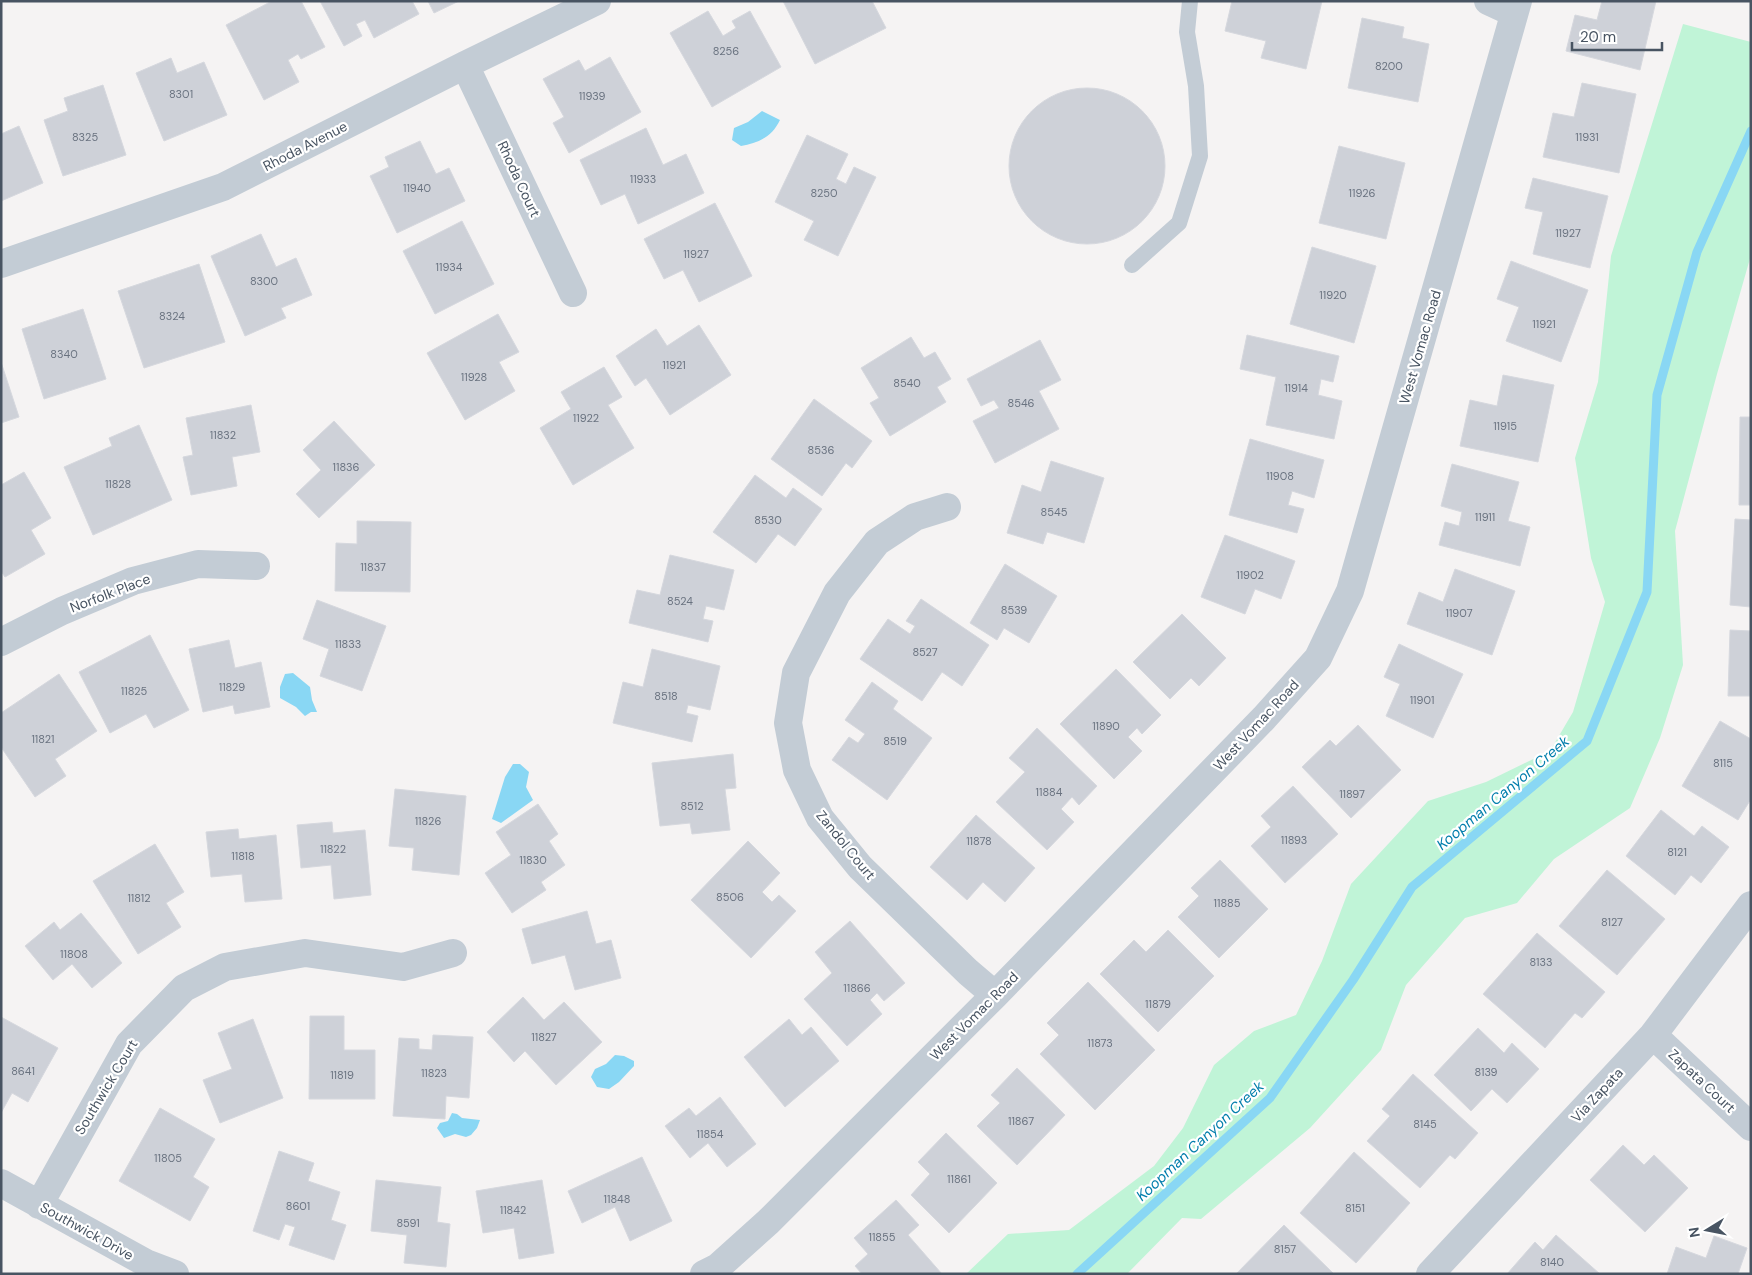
<svg xmlns="http://www.w3.org/2000/svg" width="1752" height="1275" font-family="'DM Sans',sans-serif">
  <style>
    .green { fill: #c0f4d7 }
    .water { fill: #89d7f4 }
    .lines { fill: none; stroke-linecap: round; stroke-linejoin: round }
    .stream { stroke: #89d7f4; stroke-width: 9 }
    .building { fill: #ced1d8; stroke: #d6d8de }
    .service { stroke: #c3ccd5; stroke-width: 16 }
    .minor { stroke: #c3ccd5; stroke-width: 28 }
    .labels { text-anchor: middle; stroke-width: 4.5; stroke-linejoin: round; paint-order: stroke }
    .number-label { font-size: 11px; fill: #6a7380 }
    .street-label { font-size: 14px; fill: #485462; stroke: #fff }
    .water-label { font-size: 15px; font-style: italic; fill: #027eac; stroke: #fff }
  </style>
  <rect width="100%" height="100%" fill="#f5f3f3"/>
  <path class="green" d="M1683,24L1751,42V255L1717,374L1675,531L1683,665L1660,738L1630,808L1554,859L1517,903L1465,918L1406,985L1381,1050L1310,1128L1201,1219L1182,1218L1127,1274H966L1008,1234L1069,1230L1154,1166L1183,1128L1214,1065L1254,1031L1296,1015L1322,961L1351,884L1428,801L1486,782L1550,751L1573,712L1605,602L1591,558L1575,458L1598,382L1611,256Z"/>
  <path class="water" d="M762,111L780,120C772,137 758,143 741,146L732,140L734,128L748,122Z
    M293,673L310,687L312,700L317,712H311L305,716L296,707L280,698V687L285,674Z
    M513,764H520L529,772L526,787L533,800L501,823L492,819L505,777Z
    M615,1055L624,1056L634,1061V1066L619,1082L609,1089L597,1087L591,1077L595,1069L606,1064Z
    M452,1113L457,1114L462,1118L480,1120L477,1128L471,1135L466,1137L455,1134L444,1138L437,1128L440,1123L448,1121Z"/>
  <g class="lines">
    <path class="stream" d="M1077,1274L1270,1098L1353,980L1412,887L1587,741L1647,592L1657,395L1697,252L1751,131"/>
  </g>
  <path class="building" d="M272,1H301L325,47L301,59L298,54L288,60L299,82L264,100L226,25Z
    M320,1H412L419,14L374,38L365,20L356,24L362,36L344,46Z
    M428,1H459L434,13Z
    M783,1H872L886,28L815,64Z
    M1232,1H1322L1306,69L1261,58L1266,41L1225,31Z
    M1602,1H1656L1640,70L1566,51L1575,15L1597,20Z
    M708,11L723,36L736,28L732,21L750,11L781,67L712,107L670,33Z
    M1362,18L1404,27L1402,38L1429,44L1418,102L1348,88Z
    M610,57L641,112L569,153L553,123L564,117L543,79L579,60L585,71Z
    M171,58L177,73L204,62L227,115L164,141L136,73Z
    M1582,83L1636,94L1619,173L1543,157L1553,113L1574,117Z
    M103,85L126,155L63,176L44,120L68,111L64,98Z
    M1009 166a78 78 0 1 1 156 0a78 78 0 1 1-156 0Z
    M19,126L43,183L1,201V134Z
    M646,128L663,165L686,154L704,193L638,224L625,194L601,205L580,160Z
    M807,135L848,154L836,179L846,184L854,167L876,177L838,256L804,240L814,221L775,202Z
    M420,141L436,174L449,168L465,201L397,233L370,176L389,167L385,157Z
    M1339,146L1405,163L1386,239L1319,223Z
    M1533,178L1608,196L1590,268L1533,254L1543,212L1525,208Z
    M715,203L752,276L699,302L683,270L664,279L644,239Z
    M462,221L494,284L435,314L403,251Z
    M261,234L276,267L296,258L312,295L281,308L286,318L245,336L211,256Z
    M1312,247L1376,266L1354,343L1290,324Z
    M1511,261L1588,290L1561,362L1506,341L1519,307L1497,299Z
    M199,264L225,342L144,368L118,291Z
    M83,309L106,379L44,399L22,329Z
    M498,314L519,352L499,362L515,391L465,420L427,353Z
    M699,325L731,375L670,415L646,378L635,386L616,356L656,329L667,346Z
    M1247,335L1339,356L1333,382L1321,379L1318,395L1342,401L1334,439L1266,425L1276,377L1240,369Z
    M911,337L924,358L935,352L951,379L937,387L946,402L890,436L870,403L879,398L861,368Z
    M1040,340L1061,380L1039,391L1059,429L995,463L973,421L999,408L994,400L981,406L967,379Z
    M1,362L19,417L1,423Z
    M604,367L622,397L608,405L634,448L573,485L540,428L571,409L561,392Z
    M1503,375L1554,385L1538,462L1460,446L1470,400L1497,406Z
    M814,399L872,441L852,468L846,463L822,496L771,459Z
    M251,405L260,452L232,457L237,486L191,495L183,457L193,455L186,418Z
    M1740,417H1751V505H1739Z
    M334,421L375,465L319,518L296,494L321,470L303,450Z
    M139,425L172,500L93,535L64,467L112,446L109,438Z
    M1250,439L1324,460L1314,498L1292,491L1288,505L1304,509L1297,533L1229,515Z
    M1051,461L1104,478L1084,543L1047,532L1043,544L1007,533L1022,485L1041,492Z
    M1452,464L1519,482L1508,521L1530,527L1520,566L1439,545L1445,522L1459,526L1462,512L1441,506Z
    M24,472L51,518L31,530L45,554L5,577L1,571V485Z
    M755,475L786,498L793,488L822,509L795,546L778,534L756,563L713,532Z
    M1735,519L1751,520V607L1730,605Z
    M357,521L411,522L410,592L335,591L336,543L357,544Z
    M1225,535L1295,561L1281,599L1255,589L1245,614L1201,597Z
    M670,555L734,570L724,610L706,606L703,619L713,621L708,642L629,623L637,590L660,595Z
    M1005,564L1057,596L1029,643L1004,628L997,640L970,623Z
    M1455,569L1515,591L1492,655L1407,624L1419,592L1443,602Z
    M921,599L989,645L962,686L942,672L922,701L860,659L888,619L910,634L915,626L906,621Z
    M317,600L386,626L362,691L320,676L329,649L303,639Z
    M1182,614L1226,658L1199,686L1191,678L1170,699L1133,662Z
    M1730,630L1751,631V696H1728Z
    M150,635L189,710L154,728L146,714L110,733L79,672Z
    M229,640L235,668L261,662L270,707L235,714L233,705L203,712L189,649Z
    M1399,644L1463,674L1433,738L1386,716L1400,684L1384,677Z
    M652,649L720,666L710,710L688,705L686,713L698,716L692,742L613,723L623,682L643,687Z
    M1116,669L1161,715L1142,734L1137,728L1128,737L1142,751L1114,779L1060,724Z
    M59,674L97,731L55,759L66,776L35,797L1,747V713Z
    M872,682L898,701L893,709L932,738L887,800L832,760L849,737L858,743L865,734L845,720Z
    M1720,721L1751,739V799L1738,820L1682,786Z
    M1358,725L1401,770L1351,818L1302,767L1330,740L1336,746Z
    M1037,728L1097,786L1079,805L1072,797L1061,809L1074,822L1047,850L996,802L1025,772L1009,758Z
    M733,754L736,788L725,789L730,830L692,834L690,823L660,826L652,763Z
    M1293,786L1338,834L1285,883L1251,846L1271,827L1261,816Z
    M395,789L466,796L459,875L412,870L414,848L389,846Z
    M538,804L558,834L549,841L565,865L541,882L546,890L512,913L485,873L511,855L496,832Z
    M1661,810L1694,836L1702,826L1729,847L1701,883L1691,875L1675,895L1626,856Z
    M976,815L1035,868L1005,902L983,882L967,900L930,867Z
    M332,822L333,833L365,830L371,895L334,899L331,865L301,868L297,825Z
    M238,829L239,839L276,835L282,899L245,902L242,874L211,877L206,832Z
    M748,841L780,873L762,892L772,902L779,895L796,911L751,958L691,900Z
    M155,844L184,892L166,903L181,927L138,954L93,881Z
    M1220,860L1268,909L1219,958L1178,917L1199,896L1191,888Z
    M1607,870L1665,919L1617,975L1559,926Z
    M587,911L596,944L611,940L621,978L575,990L565,955L532,964L522,929Z
    M81,913L122,963L92,988L72,964L53,980L25,946L54,922L60,930Z
    M850,921L905,983L884,1001L877,993L870,1000L882,1014L847,1046L804,999L832,973L815,952Z
    M1168,930L1214,976L1158,1032L1100,974L1134,940L1146,952Z
    M1537,933L1605,992L1582,1018L1575,1013L1545,1048L1483,994Z
    M1088,982L1155,1050L1095,1110L1040,1054L1059,1035L1047,1023Z
    M523,997L544,1020L564,1002L602,1042L556,1085L525,1051L514,1062L487,1032Z
    M310,1016H344V1050H375V1099H309Z
    M1,1017L58,1048L28,1102L12,1093L1,1113Z
    M253,1019L283,1098L220,1123L203,1080L232,1069L218,1033Z
    M789,1019L802,1035L811,1027L839,1061L785,1107L744,1057Z
    M1478,1028L1504,1053L1512,1043L1539,1069L1507,1103L1492,1089L1471,1111L1434,1075Z
    M433,1035L473,1037L469,1098L446,1096L445,1119L393,1116L399,1038L419,1039V1049L432,1050Z
    M1017,1068L1065,1115L1017,1165L977,1126L1000,1103L991,1095Z
    M1413,1074L1478,1133L1455,1159L1450,1155L1420,1188L1367,1141L1390,1116L1382,1109Z
    M720,1097L756,1144L727,1167L708,1143L690,1158L665,1126L689,1108L696,1116Z
    M160,1108L215,1139L193,1177L209,1187L190,1221L119,1181Z
    M946,1133L997,1183L949,1233L911,1195L930,1174L918,1162Z
    M1623,1145L1644,1165L1654,1155L1688,1188L1645,1232L1590,1180Z
    M279,1151L314,1163L308,1181L340,1192L331,1220L346,1225L334,1260L289,1245L295,1227L285,1224L279,1240L253,1231Z
    M1354,1152L1410,1203L1356,1263L1300,1213Z
    M642,1157L672,1221L630,1241L615,1207L582,1223L568,1191Z
    M376,1180L441,1187L437,1222L450,1224L446,1267L404,1263L407,1235L371,1231Z
    M542,1180L554,1253L519,1259L514,1228L483,1233L476,1191Z
    M896,1200L919,1225L908,1235L942,1274H862L855,1266L868,1254L854,1238Z
    M1284,1225L1334,1274H1236Z
    M1556,1235L1600,1274H1507L1535,1242L1543,1250Z
    M1714,1236L1747,1248L1738,1274H1667L1676,1247L1706,1258Z"/>
  <g class="lines">
    <path class="service" d="M1132,265L1179,223L1200,156L1196,86L1187,32L1190,1"/>
    <path class="minor" d="M1488,1L1514,13
      M465,65L573,293
      M1,264L223,187L465,65L597,1
      M947,507L915,517L877,542L837,593L796,673L788,723L797,770L820,818L860,867L968,972L995,995
      M1,642L62,611L133,581L198,564L256,566
      M1653,1035L1751,1127
      M1,1183L146,1263L175,1274
      M39,1205L129,1044L184,988L225,967L305,953L403,967L453,953
      M704,1274L718,1267L768,1222L995,995L1264,718L1318,658L1350,591L1518,1
      M1430,1274L1653,1035L1751,905"/>
  </g>
  <g class="labels">
    <g class="number-label">
      <text x="726" y="55">8256</text>
      <text x="1389" y="70">8200</text>
      <text x="181" y="98">8301</text>
      <text x="592" y="100">11939</text>
      <text x="85" y="141">8325</text>
      <text x="1587" y="141">11931</text>
      <text x="643" y="183">11933</text>
      <text x="417" y="192">11940</text>
      <text x="824" y="197">8250</text>
      <text x="1362" y="197">11926</text>
      <text x="1568" y="237">11927</text>
      <text x="696" y="258">11927</text>
      <text x="449" y="271">11934</text>
      <text x="264" y="285">8300</text>
      <text x="1333" y="299">11920</text>
      <text x="172" y="320">8324</text>
      <text x="1544" y="328">11921</text>
      <text x="64" y="358">8340</text>
      <text x="674" y="369">11921</text>
      <text x="474" y="381">11928</text>
      <text x="907" y="387">8540</text>
      <text x="1296" y="392">11914</text>
      <text x="1021" y="407">8546</text>
      <text x="586" y="422">11922</text>
      <text x="1505" y="430">11915</text>
      <text x="223" y="439">11832</text>
      <text x="821" y="454">8536</text>
      <text x="346" y="471">11836</text>
      <text x="1280" y="480">11908</text>
      <text x="118" y="488">11828</text>
      <text x="1054" y="516">8545</text>
      <text x="1485" y="521">11911</text>
      <text x="768" y="524">8530</text>
      <text x="373" y="571">11837</text>
      <text x="1250" y="579">11902</text>
      <text x="680" y="605">8524</text>
      <text x="1014" y="614">8539</text>
      <text x="1459" y="617">11907</text>
      <text x="348" y="648">11833</text>
      <text x="925" y="656">8527</text>
      <text x="232" y="691">11829</text>
      <text x="134" y="695">11825</text>
      <text x="666" y="700">8518</text>
      <text x="1422" y="704">11901</text>
      <text x="1106" y="730">11890</text>
      <text x="43" y="743">11821</text>
      <text x="895" y="745">8519</text>
      <text x="1723" y="767">8115</text>
      <text x="1049" y="796">11884</text>
      <text x="1352" y="798">11897</text>
      <text x="692" y="810">8512</text>
      <text x="428" y="825">11826</text>
      <text x="1294" y="844">11893</text>
      <text x="979" y="845">11878</text>
      <text x="333" y="853">11822</text>
      <text x="1677" y="856">8121</text>
      <text x="243" y="860">11818</text>
      <text x="533" y="864">11830</text>
      <text x="730" y="901">8506</text>
      <text x="139" y="902">11812</text>
      <text x="1227" y="907">11885</text>
      <text x="1612" y="926">8127</text>
      <text x="74" y="958">11808</text>
      <text x="1541" y="966">8133</text>
      <text x="857" y="992">11866</text>
      <text x="1158" y="1008">11879</text>
      <text x="544" y="1041">11827</text>
      <text x="1100" y="1047">11873</text>
      <text x="23" y="1075">8641</text>
      <text x="1486" y="1076">8139</text>
      <text x="434" y="1077">11823</text>
      <text x="342" y="1079">11819</text>
      <text x="1021" y="1125">11867</text>
      <text x="1425" y="1128">8145</text>
      <text x="710" y="1138">11854</text>
      <text x="168" y="1162">11805</text>
      <text x="959" y="1183">11861</text>
      <text x="617" y="1203">11848</text>
      <text x="298" y="1210">8601</text>
      <text x="1355" y="1212">8151</text>
      <text x="513" y="1214">11842</text>
      <text x="408" y="1227">8591</text>
      <text x="882" y="1241">11855</text>
      <text x="1285" y="1253">8157</text>
      <text x="1552" y="1266">8140</text>
    </g>
    <g class="street-label">
      <text transform="translate(305 146) rotate(-27)" y="5">Rhoda Avenue</text>
      <text transform="translate(519 179) rotate(65)" y="5">Rhoda Court</text>
      <text transform="translate(1420 347) rotate(-74)" y="5">West Vomac Road</text>
      <text transform="translate(110 593) rotate(-21)" y="5">Norfolk Place</text>
      <text transform="translate(1256 725) rotate(-47)" y="5">West Vomac Road</text>
      <text transform="translate(846 845) rotate(51)" y="5">Zandol Court</text>
      <text transform="translate(974 1016) rotate(-45)" y="5">West Vomac Road</text>
      <text transform="translate(1702 1081) rotate(43)" y="5">Zapata Court</text>
      <text transform="translate(106 1087) rotate(-59)" y="5">Southwick Court</text>
      <text transform="translate(1597 1095) rotate(-47)" y="5">Via Zapata</text>
      <text transform="translate(87 1231) rotate(29)" y="5">Southwick Drive</text>
    </g>
    <g class="water-label">
      <text transform="translate(1503 793) rotate(-40)" y="5">Koopman Canyon Creek</text>
      <text transform="translate(1200 1141) rotate(-43)" y="5">Koopman Canyon Creek</text>
    </g>
  </g>
  <rect width="1752" height="1275" fill="none" stroke="#485462" stroke-width="5"/>
  <g transform="translate(1707 1230) rotate(260)" stroke="#ffffff" stroke-width="4" paint-order="stroke">
  <path d="M0-4L9 19L0 12L-9 19Z" fill="#485462"/>
  <text y="-8" font-size="14" font-weight="bold" text-anchor="middle" fill="#485462">N</text>
  </g>
  <path d="M1572 42v8h90v-8" fill="none" stroke="#485462" stroke-width="2.5"/>
  <text x="1580" y="42" font-size="15" fill="#485462" stroke="#ffffff" stroke-width="4" paint-order="stroke">20 m</text>
</svg>
